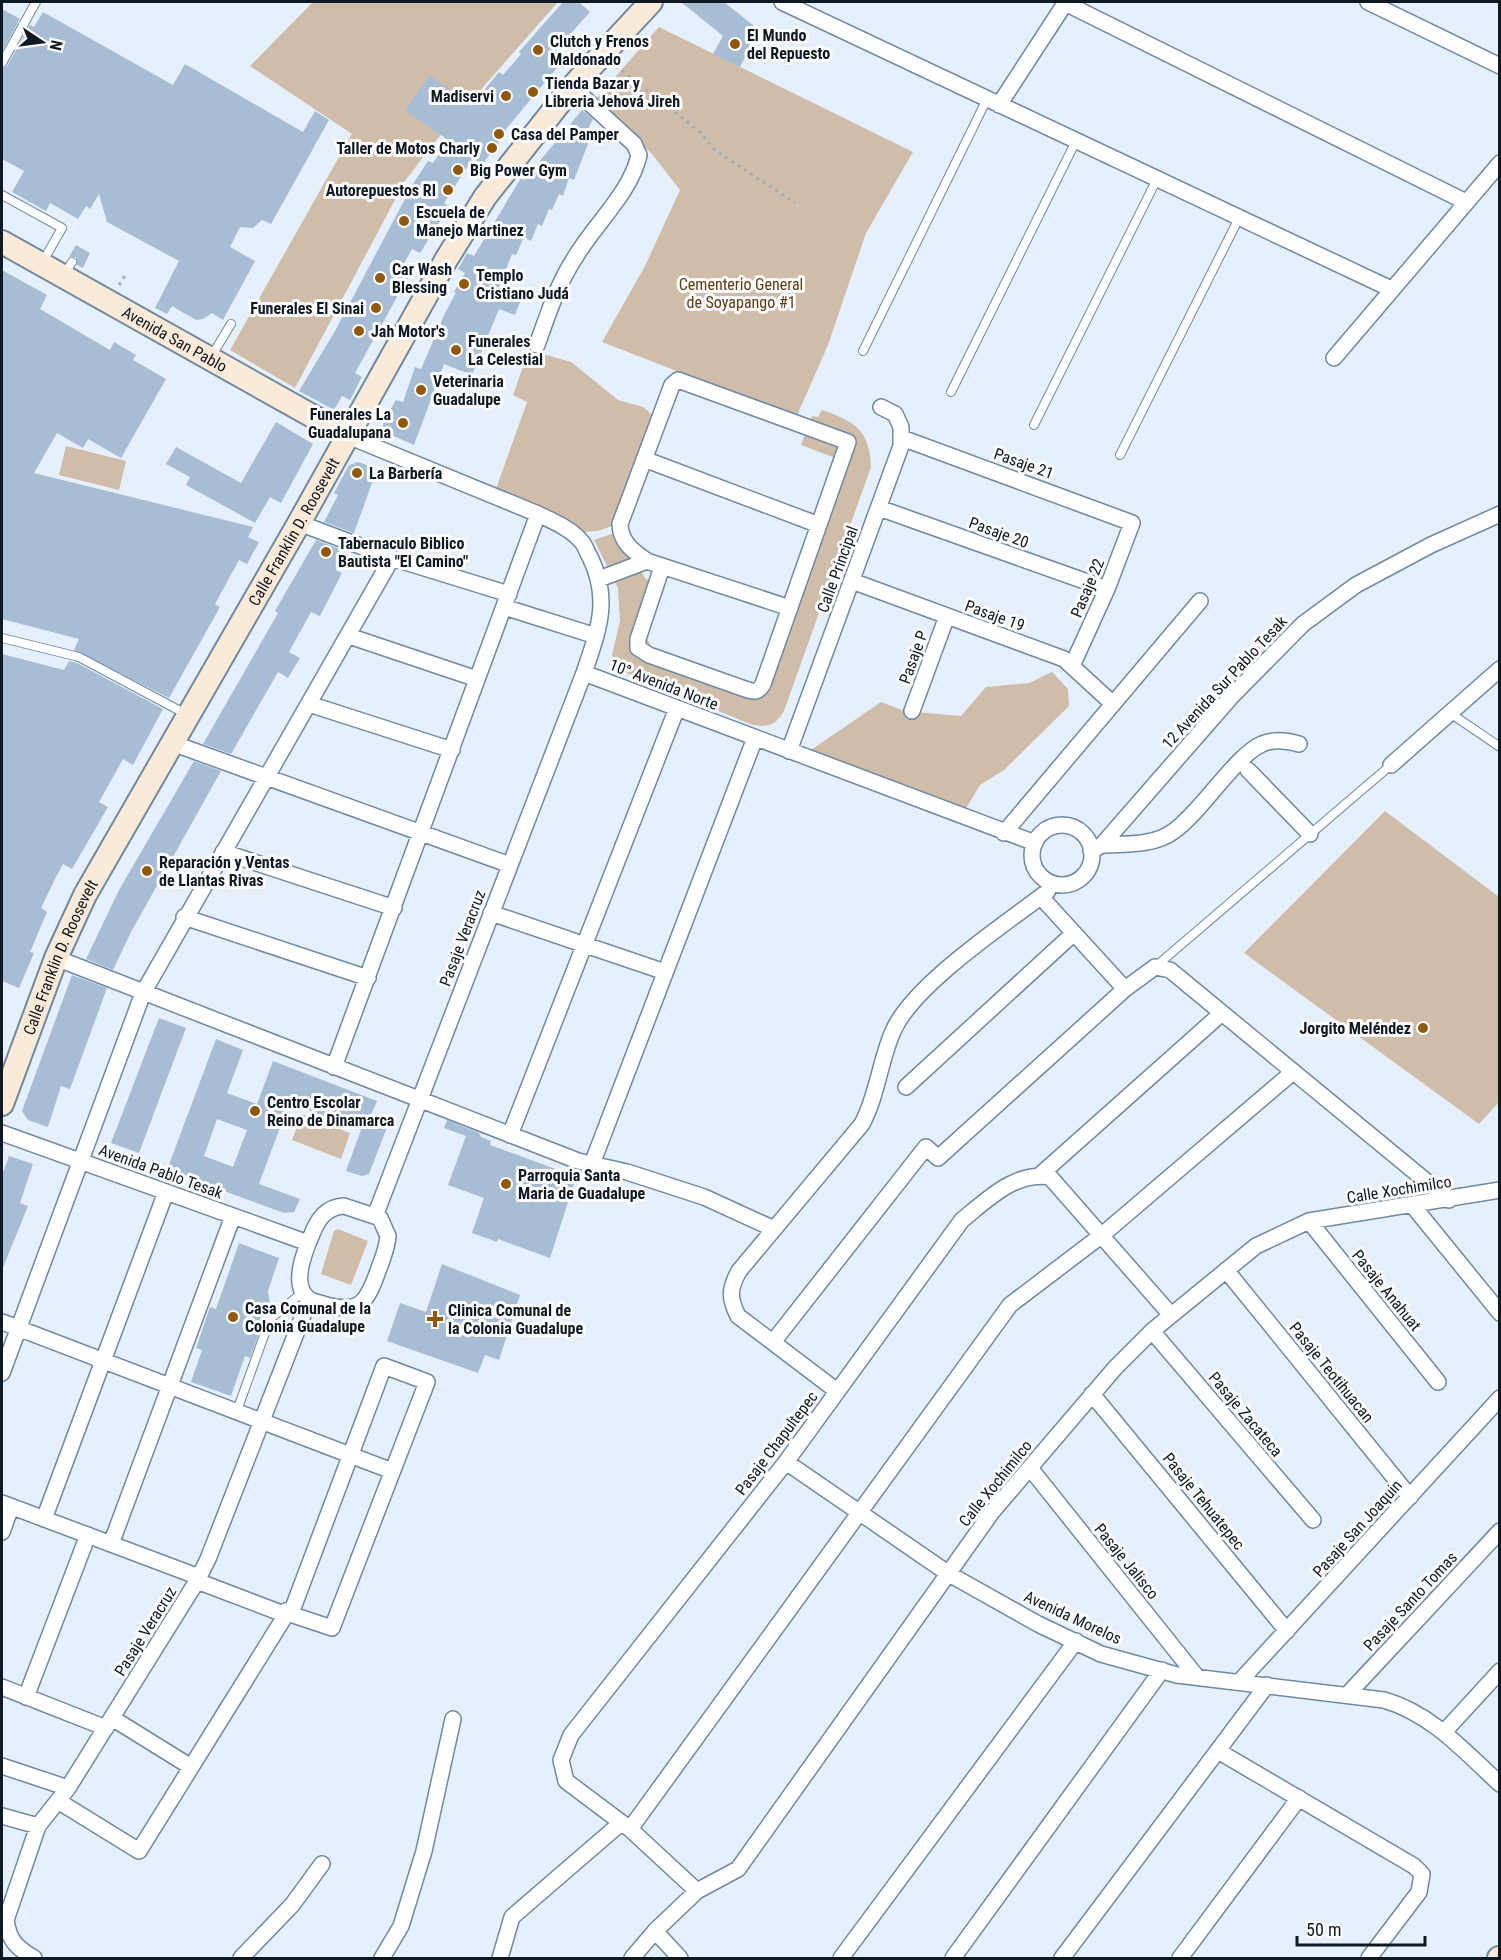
<svg xmlns="http://www.w3.org/2000/svg" width="1501" height="1960" font-family="'Roboto Condensed',sans-serif">
  <style>
    .green { fill: #cfbca9 }
    .building { fill: #a7bdd4; fill-rule: evenodd }
    .lines { fill: none; stroke-linecap: round; stroke-linejoin: round }
    .lane-casing { stroke: #7089a3; stroke-width: 10 }
    .street-casing { stroke: #7089a3; stroke-width: 18 }
    .secondary-casing { stroke: #7089a3; stroke-width: 26 }
    .path { stroke: #a2adb8; stroke-width: 3; stroke-dasharray: 3 4.5; stroke-linecap: butt }
    .lane { stroke: #fff; stroke-width: 8 }
    .street { stroke: #fff; stroke-width: 15 }
    .secondary { stroke: #fcead8; stroke-width: 22 }
    .poi-dot { fill: #90580f; stroke: #fcfcfc; stroke-width: 2 }
    .labels { text-anchor: middle; stroke-width: 6; stroke-linejoin: round; paint-order: stroke }
    .poi-label { font-size: 16px; font-weight: bold; fill: #0f1923; stroke: #fcfcfc; text-anchor: start }
    .park-label { font-size: 16px; fill: #5d3b14; stroke: #fcfcfc }
    .street-label { font-size: 16px; fill: #0f1923; stroke: #fcfcfc }
  </style>
  <rect width="100%" height="100%" fill="#e5f0fc"/>
  <path class="green" d="M313,2H558L433,144L405,181L295,388L230,350L352,134L250,66Z
    M659,27L913,152L866,233L828,345L795,420L685,379L679,372L602,342L645,266L680,190L652,154L596,99Z
    M529,350L571,362L618,400L643,407L655,417L616,525L597,531L583,532L541,507L496,489L527,402L513,395Z
    M822,410C854,421 870,430 871,467L784,711C775,726 767,728 750,724L622,671L612,655L620,621L618,588L594,540L617,532L645,578L658,588L644,633L652,648L758,685L838,459L801,445L812,416L818,417Z
    M66,446L126,461L119,490L59,475Z
    M1052,672L1068,689L1069,706L1004,770L980,785L965,810L811,750L881,702L904,711L961,716L986,687L1029,683Z
    M1385,811L1499,897V1102L1479,1124L1244,953Z
    M302,1114L350,1133L341,1159L292,1140Z
    M338,1229L368,1241L351,1285L321,1274L334,1231Z"/>
  <path class="building" d="M563,2H579L590,12L557,49L566,57L497,140L499,142L482,165L473,158L444,203L449,207L420,253L412,249L399,272L408,277L355,373L362,377L350,400L342,396L334,410L299,391L335,331L413,184L428,161L433,163L448,140L405,110L430,75L471,106L499,72L503,75L521,54L519,52Z
    M681,2H724L759,30L740,67L713,54L723,36Z
    M2,9L20,19L2,52Z
    M43,12L173,85L185,64L303,132L315,111L329,120L271,224L262,220L253,228L240,227L230,247L255,261L223,320L212,313L203,319L196,320L172,306L167,314L155,308L179,261L107,222L99,194L90,209L86,206L78,219L50,203L46,211L12,192L24,171L2,159V69L7,66L30,25L34,27Z
    M582,110L593,119L588,129L593,131L574,180L569,178L563,196L559,194L552,210L549,209L542,226L538,224L531,241L524,237L516,255L512,254L499,287L522,297L515,315L499,309L472,375L444,364L414,445L382,431L384,420L396,400L403,402L415,367L421,369L445,313L456,293L454,292L465,273L458,269L467,253L474,256L521,178L524,180Z
    M76,245L90,253L83,268L77,265L76,257H69Z
    M2,270L47,295L40,309L110,350L114,342L136,355L133,360L166,379L121,458L88,439L83,448L57,433L34,473L253,527L248,537L259,542L247,564L239,560L215,604L220,607L169,698L74,650L79,639L2,619Z
    M276,422L313,444L281,503L270,497L255,523L186,485L190,477L166,464L176,447L241,483Z
    M358,462L377,469L354,533L324,522L338,495L334,493L349,465Z
    M316,540L345,551L336,570L342,573L320,616L311,612L289,652L300,658L288,678L278,672L231,754L203,744L278,613L275,611Z
    M2,654L64,670L69,661L77,663L163,709L133,765L123,759L99,802L108,807L72,869L63,864L55,879L41,908L47,912L30,952L34,953L19,988L2,981Z
    M194,761L221,771L131,932L113,970L86,959L119,890Z
    M72,975L107,988L70,1089L61,1086L48,1127L28,1120L22,1111Z
    M159,1018L186,1028L139,1153L111,1143Z
    M216,1039L243,1050L227,1093L257,1104L273,1061L377,1101L371,1115L389,1122L369,1174L362,1176L346,1171L361,1130L289,1103L259,1184L300,1199L294,1212L284,1213L167,1170ZM217,1119L247,1130L233,1167L204,1156Z
    M447,1120L479,1133L481,1137L491,1141L490,1145L561,1171L562,1169L577,1174L550,1258L498,1239L497,1242L472,1233L484,1198L448,1185L466,1136L444,1128Z
    M9,1156L33,1164L20,1203L28,1206L2,1270V1175Z
    M239,1243L279,1258L268,1291L270,1304L250,1358L245,1356L231,1396L191,1382L202,1350L196,1348L210,1307L216,1309Z
    M442,1264L520,1295L499,1360L485,1355L478,1373L387,1341L400,1303L426,1312Z"/>
  <g class="lines">
    <g class="lane-casing">
      <path id="lane" d="M2,63L36,2
        M2,195L62,228L42,263
        M64,275L72,262
        M863,351L987,99
        M211,357L231,324
        M951,392L1076,141
        M1034,425L1157,179
        M1120,455L1239,218
        M2,638L79,657L186,714
        M1450,713L1500,747
        M1155,967L1391,765
        M239,1405L270,1319L303,1292"/>
    </g>
    <g class="street-casing">
      <path id="street" d="M782,2L1391,289
        M1368,2L1500,66
        M1065,3L1466,202
        M999,105L1066,2
        M537,345C548,314 558,283 576,256C596,223 631,192 639,155L634,144L572,87
        M1334,358L1500,163
        M348,436L538,514C552,521 570,528 581,541C585,545 587,552 590,557C611,600 598,631 584,673L375,1216
        M902,438L1132,523L1107,589L1072,666
        M644,459L819,525
        M879,508L1107,589
        M299,523L392,558L509,594
        M662,567L638,639V648L649,655L745,689C754,692 758,693 763,684L848,442L678,380L672,385L620,524C620,542 634,552 647,561L790,608
        M599,579L647,561
        M852,581L1064,659L1113,704
        M504,607L596,636
        M349,636L477,679
        M584,673L1035,843
        M309,704L452,750
        M912,711L947,616
        M172,743L510,865
        M789,751L901,446V427L895,414L881,407
        M1391,765L1500,669
        M1248,770L1310,834
        M1032 855a30 30 0 1 1 60 0a30 30 0 1 1-60 0Z
        M1004,833L1200,601
        M1102,845C1126,844 1154,846 1174,831C1202,811 1236,755 1262,744C1273,739 1288,741 1299,744
        M1091,851L1102,845L1231,697L1303,624L1356,585L1431,545L1500,514
        M223,852L394,908
        M1041,897L1125,989
        M491,913L665,972
        M184,917L368,978
        M56,958L578,1161L627,1172L704,1197L774,1229
        M334,1067L538,514
        M906,1087L1074,933
        M2,1133L308,1243
        M510,1135L677,708
        M592,1164L755,738
        M1040,1175L1222,1013
        M344,1206L380,1218L388,1236C387,1249 382,1260 378,1271C367,1302 360,1314 326,1305C321,1303 313,1302 309,1299C290,1286 305,1250 312,1234C318,1219 326,1207 344,1206Z
        M1413,1206L1500,1313
        M1309,1221L1438,1382
        M1226,1270L1410,1497
        M2,1322L392,1471
        M1152,1331L1313,1520
        M773,1342L926,1147L938,1158L1125,989L1155,967L1170,970L1449,1200
        M2,1373L143,993L392,558
        M837,1391L738,1316C729,1298 729,1289 739,1271L862,1124C878,1094 880,1059 894,1029C916,983 1005,924 1047,892L1051,883
        M1092,1394L1287,1631
        M786,1462L949,1574L1038,1624L1101,1654L1177,1675L1384,1700C1432,1714 1464,1751 1500,1784
        M1030,1468L1197,1677
        M2,1503L199,1577
        M44,1519L166,1192
        M2,1532L11,1507
        M111,1544L233,1216
        M1240,1681L1500,1398
        M2,1687L106,1728
        M1347,1695L1500,1531
        M26,1697L88,1535
        M112,1718L191,1767
        M1444,1732L1500,1671
        M1218,1751L1414,1866L1422,1874L1419,1892L1369,1958
        M2,1766L68,1788
        M58,1801L139,1851L287,1613L332,1628L427,1382L384,1366L293,1608L281,1613L197,1581
        M2,1816L38,1826
        M630,1829L1010,1305L1102,1235L1293,1072
        M697,1891L630,1829L566,1781L561,1760L571,1735L786,1462L962,1220C987,1200 1015,1171 1050,1177L1171,1315
        M655,1931L680,1958
        M34,1958C17,1948 9,1941 6,1920L38,1826L68,1788L197,1581L208,1559L309,1300
        M241,1958L292,1905L322,1864
        M382,1958L401,1926L424,1851L453,1719
        M500,1958L512,1917L621,1823
        M632,1958L655,1931L697,1891L738,1869L992,1512L1115,1368L1152,1331L1256,1246L1309,1221L1500,1190
        M841,1958L1076,1641
        M953,1958L1162,1670
        M1062,1958L1267,1685
        M1180,1958L1299,1798"/>
    </g>
    <g class="secondary-casing">
      <g id="secondary">
        <path id="s1" d="M2,242L348,436"/>
        <path id="s2" d="M2,1104L56,958L85,895L299,523L446,260L485,197L572,87L651,2"/>
        <path d="M1499,1958H1500"/>
      </g>
    </g>
    <path class="path" d="M616,66L700,132L715,150L795,203
      M119,285L126,274"/>
    <use href="#lane" class="lane"/>
    <use href="#street" class="street"/>
    <use href="#secondary" class="secondary"/>
  </g>
  <g class="poi-dot">
    <circle cx="735" cy="44" r="6"/>
    <circle cx="538" cy="50" r="6"/>
    <circle cx="533" cy="92" r="6"/>
    <circle cx="506" cy="96" r="6"/>
    <circle cx="499" cy="134" r="6"/>
    <circle cx="492" cy="148" r="6"/>
    <circle cx="458" cy="170" r="6"/>
    <circle cx="448" cy="190" r="6"/>
    <circle cx="404" cy="221" r="6"/>
    <circle cx="380" cy="278" r="6"/>
    <circle cx="464" cy="284" r="6"/>
    <circle cx="376" cy="308" r="6"/>
    <circle cx="359" cy="331" r="6"/>
    <circle cx="456" cy="350" r="6"/>
    <circle cx="421" cy="390" r="6"/>
    <circle cx="403" cy="423" r="6"/>
    <circle cx="357" cy="473" r="6"/>
    <circle cx="326" cy="552" r="6"/>
    <circle cx="147" cy="871" r="6"/>
    <circle cx="1423" cy="1028" r="6"/>
    <circle cx="255" cy="1111" r="6"/>
    <circle cx="506" cy="1184" r="6"/>
    <circle cx="233" cy="1317" r="6"/>
    <path d="M432 1310h6v6h6v6h-6v6h-6v-6h-6v-6h6z"/>
  </g>
  <g class="labels">
    <g class="poi-label">
      <text x="747" y="41">El Mundo<tspan x="747" dy="18">del Repuesto</tspan></text>
      <text x="550" y="47">Clutch y Frenos<tspan x="550" dy="18">Maldonado</tspan></text>
      <text x="545" y="89">Tienda Bazar y<tspan x="545" dy="18">Libreria Jehová Jireh</tspan></text>
      <text x="494" y="102" text-anchor="end">Madiservi</text>
      <text x="511" y="140">Casa del Pamper</text>
      <text x="480" y="154" text-anchor="end">Taller de Motos Charly</text>
      <text x="470" y="176">Big Power Gym</text>
      <text x="436" y="196" text-anchor="end">Autorepuestos RI</text>
      <text x="416" y="218">Escuela de<tspan x="416" dy="18">Manejo Martinez</tspan></text>
      <text x="392" y="275">Car Wash<tspan x="392" dy="18">Blessing</tspan></text>
      <text x="476" y="281">Templo<tspan x="476" dy="18">Cristiano Judá</tspan></text>
      <text x="364" y="314" text-anchor="end">Funerales El Sinai</text>
      <text x="371" y="337">Jah Motor's</text>
      <text x="468" y="347">Funerales<tspan x="468" dy="18">La Celestial</tspan></text>
      <text x="433" y="387">Veterinaria<tspan x="433" dy="18">Guadalupe</tspan></text>
      <text x="391" y="420" text-anchor="end">Funerales La<tspan x="391" dy="18">Guadalupana</tspan></text>
      <text x="369" y="479">La Barbería</text>
      <text x="338" y="549">Tabernaculo Biblico<tspan x="338" dy="18">Bautista "El Camino"</tspan></text>
      <text x="159" y="868">Reparación y Ventas<tspan x="159" dy="18">de Llantas Rivas</tspan></text>
      <text x="1411" y="1034" text-anchor="end">Jorgito Meléndez</text>
      <text x="267" y="1108">Centro Escolar<tspan x="267" dy="18">Reino de Dinamarca</tspan></text>
      <text x="518" y="1181">Parroquia Santa<tspan x="518" dy="18">Maria de Guadalupe</tspan></text>
      <text x="245" y="1314">Casa Comunal de la<tspan x="245" dy="18">Colonia Guadalupe</tspan></text>
      <text x="448" y="1316">Clinica Comunal de<tspan x="448" dy="18">la Colonia Guadalupe</tspan></text>
    </g>
    <g class="park-label">
      <text x="741" y="290">Cementerio General<tspan x="741" dy="18">de Soyapango #1</tspan></text>
    </g>
    <g class="street-label">
      <text dy="6" stroke="none"><textPath href="#s1" startOffset="198">Avenida San Pablo</textPath></text>
      <text transform="translate(1024 463) rotate(20)" y="6">Pasaje 21</text>
      <text dy="6" stroke="none"><textPath href="#s2" startOffset="644">Calle Franklin D. Roosevelt</textPath></text>
      <text transform="translate(999 532) rotate(20)" y="6">Pasaje 20</text>
      <text transform="translate(837 569) rotate(-70)" y="6">Calle Principal</text>
      <text transform="translate(1087 588) rotate(-67)" y="6">Pasaje 22</text>
      <text transform="translate(995 615) rotate(20)" y="6">Pasaje 19</text>
      <text transform="translate(913 657) rotate(-70)" y="6">Pasaje P</text>
      <text transform="translate(1224 682) rotate(-47)" y="6">12 Avenida Sur Pablo Tesak</text>
      <text transform="translate(664 684) rotate(21)" y="6">10° Avenida Norte</text>
      <text transform="translate(462 938) rotate(-69)" y="6">Pasaje Veracruz</text>
      <text dy="6" stroke="none"><textPath href="#s2" startOffset="158">Calle Franklin D. Roosevelt</textPath></text>
      <text transform="translate(161 1171) rotate(20)" y="6">Avenida Pablo Tesak</text>
      <text transform="translate(1399 1189) rotate(-9)" y="6">Calle Xochimilco</text>
      <text transform="translate(1387 1290) rotate(51)" y="6">Pasaje Anahuat</text>
      <text transform="translate(1332 1372) rotate(51)" y="6">Pasaje Teotihuacan</text>
      <text transform="translate(1246 1414) rotate(50)" y="6">Pasaje Zacateca</text>
      <text transform="translate(776 1443) rotate(-53)" y="6">Pasaje Chapultepec</text>
      <text transform="translate(995 1483) rotate(-51)" y="6">Calle Xochimilco</text>
      <text transform="translate(1204 1501) rotate(51)" y="6">Pasaje Tehuatepec</text>
      <text transform="translate(1357 1528) rotate(-48)" y="6">Pasaje San Joaquin</text>
      <text transform="translate(1127 1561) rotate(51)" y="6">Pasaje Jalisco</text>
      <text transform="translate(1410 1601) rotate(-47)" y="6">Pasaje Santo Tomas</text>
      <text transform="translate(1073 1617) rotate(25)" y="6">Avenida Morelos</text>
      <text transform="translate(145 1631) rotate(-58)" y="6">Pasaje Veracruz</text>
    </g>
  </g>
  <rect width="1501" height="1960" fill="none" stroke="#0f1923" stroke-width="6"/>
  <g transform="translate(42 42) rotate(103)" stroke="#fcfcfc" stroke-width="4.5" paint-order="stroke">
  <path d="M0-4.5L10 22L0 15L-10 22Z" fill="#0f1923"/>
  <text y="-9" font-size="16" font-weight="bold" text-anchor="middle" fill="#0f1923">N</text>
  </g>
  <path d="M1297 1936v9h128v-9" fill="none" stroke="#0f1923" stroke-width="3"/>
  <text x="1306" y="1936" font-size="18" fill="#0f1923" stroke="#fcfcfc" stroke-width="4.5" paint-order="stroke">50 m</text>
</svg>
